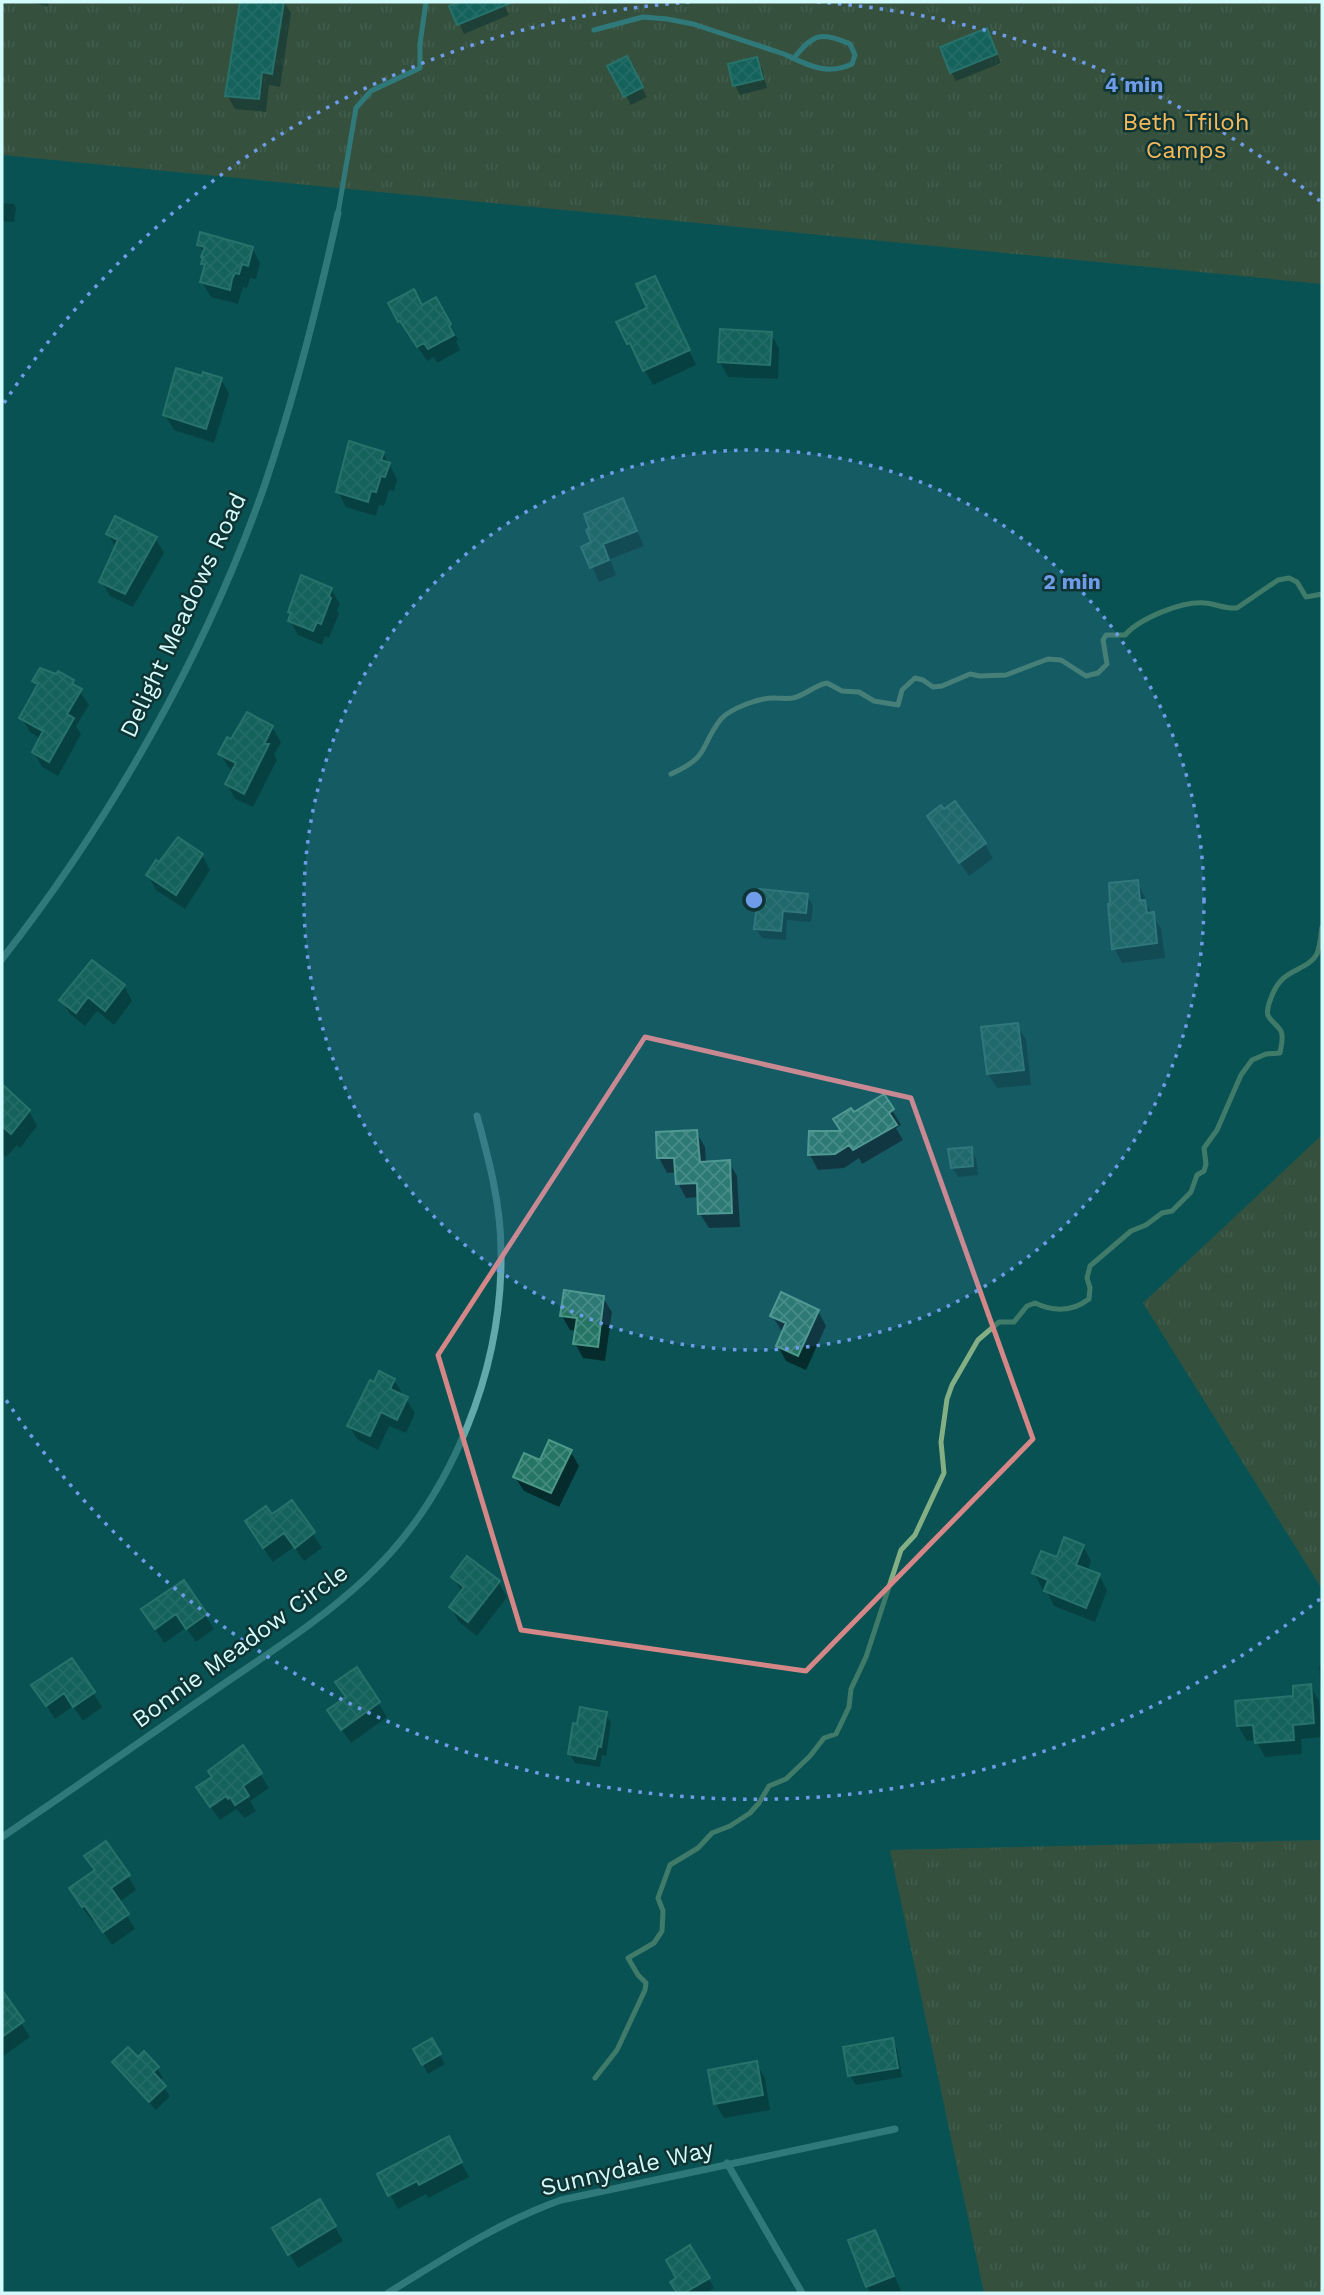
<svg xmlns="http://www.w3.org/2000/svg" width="1324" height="2295" font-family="'Work Sans',sans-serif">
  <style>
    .park { fill: url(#park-tufts) }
    .shadow { fill: #0007 }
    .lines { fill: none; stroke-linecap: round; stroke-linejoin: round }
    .stream { stroke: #84ae83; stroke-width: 5 }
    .building { fill: url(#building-cross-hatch); stroke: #4d9988; stroke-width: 2 }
    .service { stroke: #61a9aa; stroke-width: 5 }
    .minor { stroke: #61a9aa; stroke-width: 7 }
    .marked { fill: none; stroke: #d58787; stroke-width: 5; stroke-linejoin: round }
    .ring { fill: none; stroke: #6f9ce8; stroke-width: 3.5; stroke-dasharray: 3.5 7 }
    .labels { text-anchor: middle; stroke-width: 5; stroke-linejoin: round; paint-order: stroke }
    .park-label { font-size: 24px; fill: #f4ba5a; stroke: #103334 }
    .street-label { font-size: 24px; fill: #d4fbfb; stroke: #103334 }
    .centre { fill: #6f9ce8; stroke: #103334; stroke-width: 3.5 }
    .ring-label { font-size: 21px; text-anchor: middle; font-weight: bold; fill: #6f9ce8; stroke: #103334; stroke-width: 5; stroke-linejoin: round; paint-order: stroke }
  </style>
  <defs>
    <pattern id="park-tufts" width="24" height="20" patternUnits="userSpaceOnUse" patternTransform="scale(1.75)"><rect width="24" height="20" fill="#6c5124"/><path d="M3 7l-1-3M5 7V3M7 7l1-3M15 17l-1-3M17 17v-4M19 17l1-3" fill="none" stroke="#806b45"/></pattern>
    <pattern id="building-cross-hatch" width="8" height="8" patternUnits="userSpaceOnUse" patternTransform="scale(1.75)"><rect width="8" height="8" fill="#257565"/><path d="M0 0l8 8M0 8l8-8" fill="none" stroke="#448a7c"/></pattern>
  </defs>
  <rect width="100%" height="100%" fill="#0a5253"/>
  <path class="park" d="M2,2H1322V284L2,155Z
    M1322,1135V1589L1143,1303Z
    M1322,1840V2293H984L890,1850Z"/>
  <path class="shadow" d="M27,2H49L48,6Z
    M242,2H284L291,13L280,87L269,85L266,112L235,109L227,95Z
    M464,2H503L509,15L464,34L452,7Z
    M986,30L1001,63L956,81L951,72Z
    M626,58L647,97L631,105L610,67Z
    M756,59L762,68L767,88L740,95L735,85Z
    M2,203L14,204L16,208L14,222L2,221Z
    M199,245L252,248L260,263L256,279L250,278L247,288L243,287L238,304L211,297L202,282L206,268L203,264L204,253Z
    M654,278L696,365L653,385L619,323L649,309Z
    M436,300L458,340L456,341L460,350L437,363L434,357L427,361L410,335L408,336L390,303L422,307Z
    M771,334L779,348L778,379L728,377L720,362Z
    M203,378L221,379L229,394L214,443L174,430L165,415Z
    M383,453L397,479L394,491L389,490L384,506L379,505L376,516L346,507L338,492Z
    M623,500L644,546L610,559L616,575L599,582L583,548L594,543Z
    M108,534L155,538L164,553L133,607L110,596L101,581L116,548Z
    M331,589L340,604L337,610L339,614L329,638L325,636L322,645L298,635L290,620L292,615L290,611Z
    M34,681L73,682L89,705L76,726L81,734L58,776L42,767L34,752L41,739L30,732L21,718L38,687Z
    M272,727L281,742L274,755L277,760L253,807L235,799L227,784L233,771L229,768L220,754L232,741Z
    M937,831L985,844L993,858L969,876Z
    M202,855L210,870L185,909L156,890L148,875L160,865Z
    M1137,882L1145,897L1146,904L1161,929L1165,958L1122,963L1114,948Z
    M760,891L807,896L813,905L811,922L787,920L786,940L762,938L756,929Z
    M124,986L132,1001L114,1025L97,1011L85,1026L70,1014L61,1000Z
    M1017,1025L1026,1040L1031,1085L997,1088L988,1074Z
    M4,1089L29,1111L37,1126L20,1148L17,1145L6,1157L2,1153V1092Z
    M884,1096L901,1125L896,1128L903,1140L862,1164L859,1158L844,1168L818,1170L810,1155L811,1133H843L854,1115Z
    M696,1132L705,1147L706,1163L729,1162L737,1176L740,1227L709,1228L700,1214L699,1197L686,1198L678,1183L677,1172L667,1173L659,1158Z
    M971,1149L976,1159L978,1175L958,1177L952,1167Z
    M603,1298L612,1312L605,1361L583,1358L575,1343L577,1331L570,1330L562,1316Z
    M818,1311L826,1326L806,1370L786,1361L778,1346L784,1332L781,1330L772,1316Z
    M394,1380L415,1413L406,1433L389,1426L378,1450L358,1440L349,1426L375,1384Z
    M570,1451L579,1466L559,1507L524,1491L515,1477Z
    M292,1502L322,1548L304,1561L294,1547L273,1562L255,1536L271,1516Z
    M1083,1546L1091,1561L1087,1571L1099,1575L1107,1590L1095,1622L1054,1606L1046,1590L1042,1588L1034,1573Z
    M453,1577L499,1583L507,1597L477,1636L459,1622L451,1608L461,1591Z
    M143,1610L205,1615L214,1629L196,1642L186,1628L164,1643Z
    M1319,1666H1322V1692L1321,1689Z
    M34,1686L93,1693L102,1707L83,1721L73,1706L55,1719Z
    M1310,1686L1319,1701L1322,1737L1301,1739L1302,1754L1265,1757L1256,1740L1247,1741L1238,1726L1237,1703L1295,1698Z
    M347,1698L378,1703L387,1717L351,1743L338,1725Z
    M606,1714L611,1723L606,1756L602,1755L600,1767L575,1763L570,1754L578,1726Z
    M243,1747L269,1788L250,1801L256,1811L245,1818L236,1809L220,1820L207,1802L214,1777Z
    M87,1856L128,1876L136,1890L119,1902L135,1929L112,1945L95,1919L92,1921L79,1903L96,1871Z
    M2,1993L30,2037L2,2057Z
    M892,2040L897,2049L902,2077L856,2085L850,2076L845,2048Z
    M432,2041L445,2064L428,2074L415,2050Z
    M138,2059L157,2068L163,2078L159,2081L170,2096L156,2110L119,2071L114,2062Z
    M756,2063L765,2078L770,2110L724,2118L715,2103Z
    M448,2138L469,2177L428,2198L426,2194L398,2209L379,2175Z
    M320,2201L343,2241L298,2268L274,2228Z
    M874,2232L882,2246L901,2291L871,2293L867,2287L850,2241Z
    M690,2247L714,2288L706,2293H679L672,2282L678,2278Z"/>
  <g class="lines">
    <path class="stream" d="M671,774C711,756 699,747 721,719C731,708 761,697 776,698C782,698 787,699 793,698C806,695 813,686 827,683L842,691L859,692L874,701L898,705L902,690L915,678L923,680L933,687L942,686L970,674L980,676L1006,675L1048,659L1061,660L1086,676L1098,673L1107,664L1103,640L1106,635H1125C1140,618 1182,601 1205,603C1216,604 1225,609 1237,608L1278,580L1289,578L1297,582L1306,597L1322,594
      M595,2078L617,2050L645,1990L646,1983L638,1975L628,1958L654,1943L662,1931L663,1911L658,1898L670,1865L698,1848L712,1833L730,1826L750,1813L759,1803L769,1786L786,1779L810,1756L824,1738L836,1734L849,1707L851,1689L866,1657L901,1550L915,1535L944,1473L941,1442L947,1399L952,1385L978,1340L999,1322H1014L1027,1306L1035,1303C1054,1312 1072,1312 1089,1299L1090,1288L1087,1278L1090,1266L1131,1231L1146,1225L1162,1213L1172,1211L1191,1192L1197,1175L1204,1171L1206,1164L1204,1148L1217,1130L1241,1075L1252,1060L1266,1054L1280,1053C1281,1046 1284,1038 1281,1031C1272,1017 1262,1021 1271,998C1282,966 1306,973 1317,954C1320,946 1321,935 1322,927"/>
  </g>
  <path class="building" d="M240,2H284L272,74L262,72L259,99L225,96Z
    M459,2H513L457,25L449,6Z
    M987,28L997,54L950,73L940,47Z
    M627,56L643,87L624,97L607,66Z
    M757,57L763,79L733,86L728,64Z
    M200,232L253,247L248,266L242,264L239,274L235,273L232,279L230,290L200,282L205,264H201L203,257H201L205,247L197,245Z
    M655,276L690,350L643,371L630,343L627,344L616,322L647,308L636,284Z
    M414,289L422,305L436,297L451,324L449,326L454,335L428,349L424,343L417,347L400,321L398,322L388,303Z
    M720,329L772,332L770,365L718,362Z
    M176,368L202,376L203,372L222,378L206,429L163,415Z
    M349,441L384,452L381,460L390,463L385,477L381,476L376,492L371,491L368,502L336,492Z
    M623,498L637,531L603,544L609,560L590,568L581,547L591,542L586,530L589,528L584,514Z
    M115,516L157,537L125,594L99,582L118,540L106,534Z
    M301,575L332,588L329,596L331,598L321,624L317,622L313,631L288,621L291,613L288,612Z
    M40,668L56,674L58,671L74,680L72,684L82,689L67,714L74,718L49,762L32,752L43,731L19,718L38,684L32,681Z
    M247,712L273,726L264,744H269L244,794L225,784L236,763L218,754L227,737L231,739Z
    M955,801L986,843L959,863L927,816L941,805L944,809Z
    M178,837L203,854L176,895L146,875L156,860L159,862Z
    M1138,880L1140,900H1145L1147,913L1154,912L1157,943L1112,949L1108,904H1110L1109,883Z
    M759,889L808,894L806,913L783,911L781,931L754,929Z
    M92,960L125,985L105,1011L88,997L76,1013L59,1000Z
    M1018,1023L1024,1070L987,1074L981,1027Z
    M2,1084L30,1110L11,1134L2,1126Z
    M884,1094L894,1109L889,1113L897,1125L853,1150L849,1145L835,1154L808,1155L809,1131H841L833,1119L851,1108L854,1112Z
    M697,1130L700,1162L730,1160L732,1213L698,1214L697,1183L676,1184L674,1158H657L656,1132Z
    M972,1147L973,1166L951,1168L948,1149Z
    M564,1290L604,1296L598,1347L573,1344L577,1318L560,1316Z
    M781,1292L819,1310L798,1356L776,1346L786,1323L770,1316Z
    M379,1371L395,1379L390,1389L408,1397L397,1420L381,1412L370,1436L347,1426L370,1380L374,1382Z
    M549,1440L572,1450L551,1493L513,1477L524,1453L540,1460Z
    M292,1500L315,1532L295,1548L284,1533L263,1548L245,1521L266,1506L272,1514Z
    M1064,1537L1084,1545L1076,1565L1100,1574L1086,1608L1044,1591L1048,1580L1032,1573L1041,1551L1057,1557Z
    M467,1556L500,1581L468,1622L449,1607L464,1587L451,1577Z
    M184,1580L207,1614L186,1629L176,1614L155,1629L141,1609Z
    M72,1658L95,1692L73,1707L64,1693L46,1706L31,1685Z
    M357,1667L380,1702L341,1730L327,1710L346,1697L335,1682Z
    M1311,1684L1314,1723L1293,1725L1294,1740L1255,1743L1253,1725L1237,1726L1235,1701L1293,1696V1686Z
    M580,1707L607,1712L601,1747L598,1746L595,1759L568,1754L573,1723L577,1724Z
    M243,1745L262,1773L243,1786L249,1796L235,1805L230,1797L228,1799L226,1796L210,1807L196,1787L212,1777L208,1771Z
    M106,1841L130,1875L111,1888L129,1914L103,1932L85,1906L82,1907L69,1888L95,1870L84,1856Z
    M2,1990L24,2021L2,2037Z
    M432,2038L441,2054L422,2065L413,2049Z
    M893,2038L898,2068L848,2076L843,2047Z
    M128,2047L138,2057L144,2051L159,2067L153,2072L166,2086L149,2102L112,2062Z
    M757,2061L763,2095L714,2104L708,2070Z
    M449,2136L462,2162L419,2185L417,2181L388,2196L377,2174Z
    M320,2199L336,2226L288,2255L272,2228Z
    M875,2230L894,2276L866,2287L848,2240Z
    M690,2245L710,2278L684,2293H677L670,2282L676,2278L666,2260Z"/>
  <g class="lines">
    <path class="service" d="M594,30L643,17L667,19L693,24L784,54C808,65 826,76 852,64L855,55L850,44C821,31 813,34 794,58
      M338,213L356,108L371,91L420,68V44L426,2"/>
    <path class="minor" d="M2,959C111,820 207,651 265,484C295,395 318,305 338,213
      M2,1837C73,1789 144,1739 215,1690C267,1654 322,1620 368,1576C453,1496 503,1367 501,1251C501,1205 489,1160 477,1116
      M727,2163L802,2293
      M388,2293C445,2258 497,2223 561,2200L895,2129"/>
  </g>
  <path d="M0 0H1324V2295H0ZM645,1037L911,1098L1033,1439L806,1671L521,1630L438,1355Z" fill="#0a5253" fill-opacity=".55" fill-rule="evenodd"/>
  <path class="marked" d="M645,1037L911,1098L1033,1439L806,1671L521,1630L438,1355Z"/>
  <circle cx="754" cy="900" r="450" fill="#6f9ce8" fill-opacity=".12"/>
  <g class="ring">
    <circle cx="754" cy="900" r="450"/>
    <path d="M1320 1599A900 900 0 0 1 4 1397M4 403A900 900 0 0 1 691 2M817 2A900 900 0 0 1 1320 201"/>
  </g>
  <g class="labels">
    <g class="park-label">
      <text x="1186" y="130">Beth Tfiloh<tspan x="1186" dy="28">Camps</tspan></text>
    </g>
    <g class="street-label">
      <text transform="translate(183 615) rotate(-65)" y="8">Delight Meadows Road</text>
      <text transform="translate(240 1646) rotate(-36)" y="8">Bonnie Meadow Circle</text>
      <text transform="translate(627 2168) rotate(-13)" y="8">Sunnydale Way</text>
    </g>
  </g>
  <circle cx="754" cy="900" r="10" class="centre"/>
  <g class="ring-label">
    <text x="1134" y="92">4 min</text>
    <text x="1072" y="589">2 min</text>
  </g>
  <rect width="1324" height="2295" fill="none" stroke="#d4fbfb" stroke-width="7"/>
</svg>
